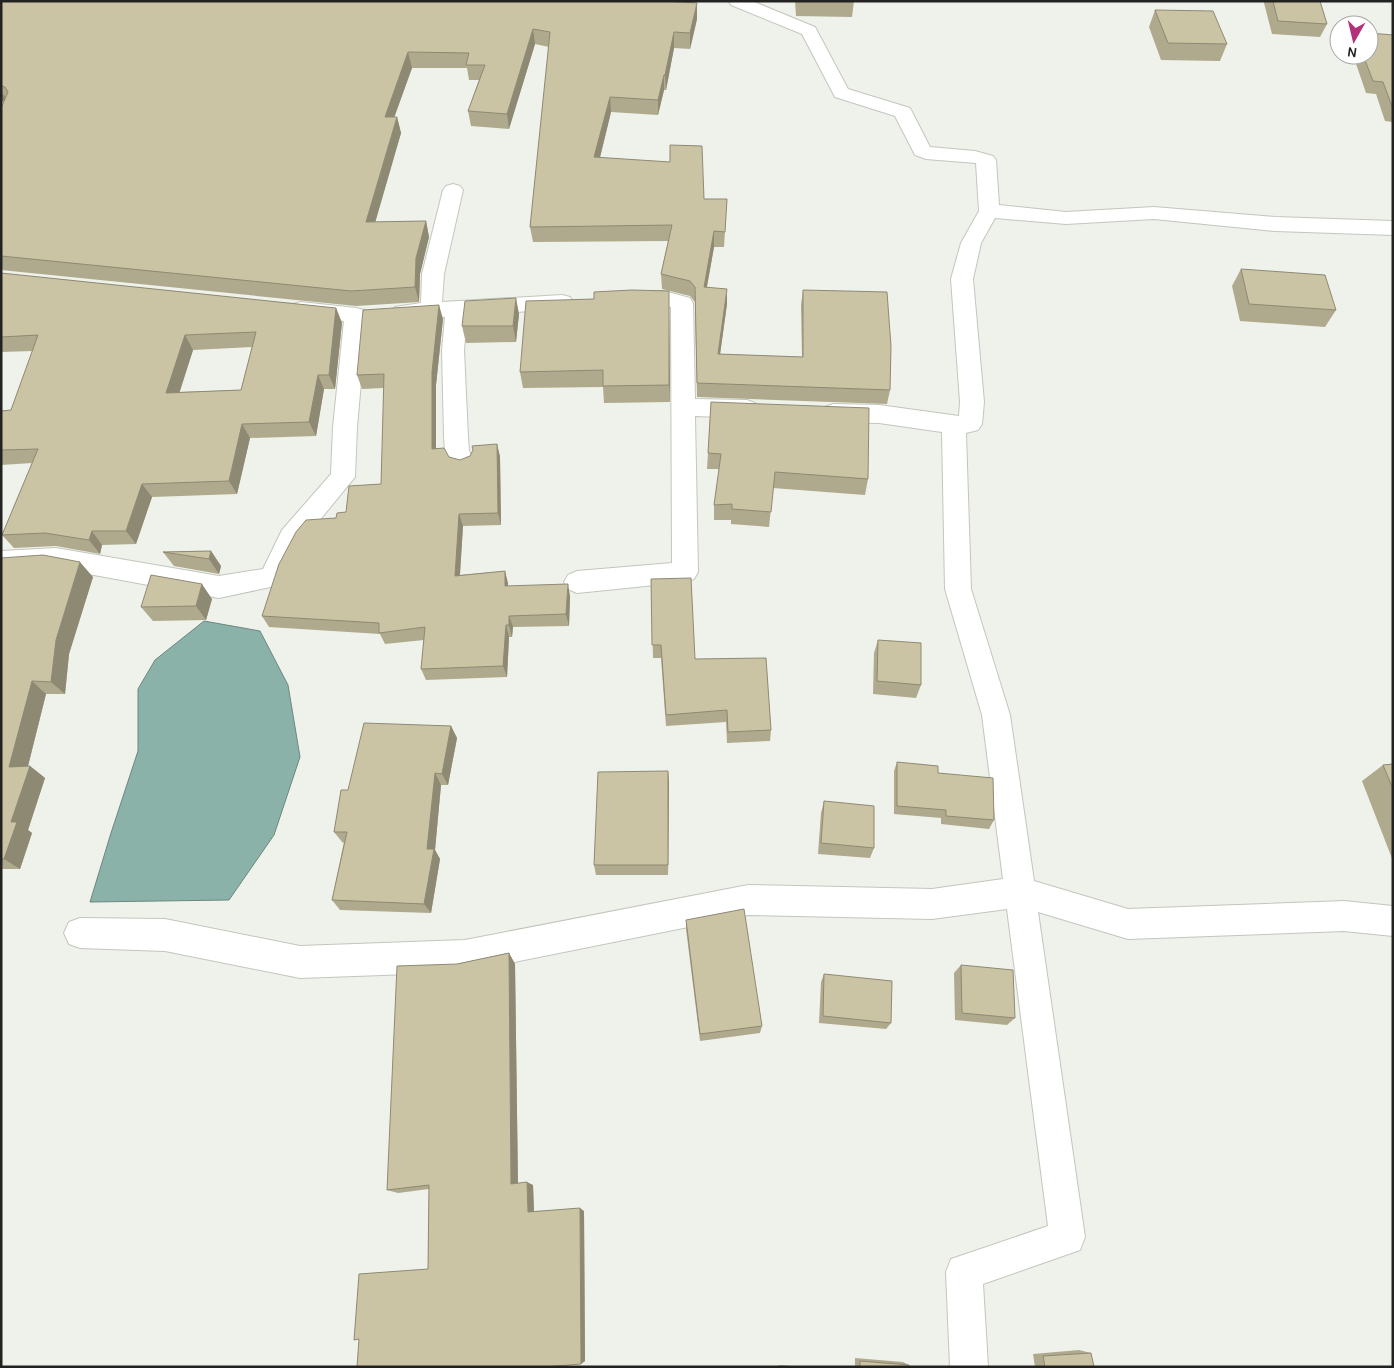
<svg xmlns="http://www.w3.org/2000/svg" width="1394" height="1368" font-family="Karla,sans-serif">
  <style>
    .water { fill: #8bb2a8; stroke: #6c877f }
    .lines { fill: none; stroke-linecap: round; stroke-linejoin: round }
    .minor-casing { stroke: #c3c6be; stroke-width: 2 }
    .minor { fill: #fff; fill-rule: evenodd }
    .wall { fill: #afa98d; fill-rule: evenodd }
    .shaded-wall { fill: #8e8973 }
    .building { fill: #cbc4a4; stroke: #8e8973; fill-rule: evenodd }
  </style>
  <rect width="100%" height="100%" fill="#eff2ea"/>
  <path class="water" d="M204,621L260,631L288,685L300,757L274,835L229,900L90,902L111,833L138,751V689L155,660Z"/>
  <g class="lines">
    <g class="minor-casing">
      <path id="minor" d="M729,1H752L815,27L848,89L910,108L930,147L975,151L993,156L996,160L999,205L1066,212L1154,207L1275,217L1393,221V235L1275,231L1154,219L1066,224L995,218L981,243L973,279L984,402L982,424L978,430L966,433L971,589L1010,715L1034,881L1128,909L1344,901L1393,906V936L1344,931L1128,939L1038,912L1085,1237L1080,1250L983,1284L988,1367H950L946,1272L951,1259L1048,1226L1007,909L932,919L748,915L465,972L300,978L165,951L80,948L69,944L64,933L69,922L80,918L165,919L300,946L465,940L748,885L932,889L1003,879L982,715L945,589L942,432L879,423L833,422L825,419L821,413L825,407L833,404L879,405L959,416L960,402L951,279L961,243L979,211L976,163L926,159L915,155L895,116L835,97L802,34L731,5Z
        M453,184L460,186L463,190L444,274L442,302L562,295L570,297L573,302L570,307L562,309L467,315L464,350L468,437L469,451L475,462L472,468L463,471L454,468L445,451L444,437L442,350L445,317L403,319L395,317L392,312L395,307L421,303L422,274L443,190L446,186Z
        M632,291H664L690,298L693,303L695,399L747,400L755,403L759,409L755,415L747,418L695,416L698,572L694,579L685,582L577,593L568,589L564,582L568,575L577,571L672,563L671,307L624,303L621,298L624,293Z
        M301,302L356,308L364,310L367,315L357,427L355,477L301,543L280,585L219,598L56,568L1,571V551L56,548L219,576L263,569L282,530L331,474L333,427L344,321L293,314L290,309L293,304Z"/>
    </g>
    <use href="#minor" class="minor"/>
  </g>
  <path class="wall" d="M1,1L697,19L690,49L674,48L666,90H664L658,115L611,112L600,158L704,199H727L724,247H714L707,287L727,304L720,354L802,357L801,305L803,290L890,390L887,404L697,397L695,302L690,296L662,289L661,274L668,241L533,242L530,227L549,47L535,44L509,129L471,126L468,111L479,80H469L467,68H412L394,117H397L401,133L375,222L426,221L429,237L420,274L419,302L356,306L1,270V108L4,101L1,102Z
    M795,1H854L852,17L796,16Z
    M1264,1H1320L1327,24L1320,37L1272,34L1264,3Z
    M1155,10L1227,44L1220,61L1161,60L1149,27Z
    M1393,35V122L1385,121L1376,94L1366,93L1353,55H1369Z
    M1241,269L1336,310L1325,327L1240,321L1232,286Z
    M1,273L336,308L342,323L335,389H324L316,436L250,438L237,494L152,497L136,544L102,545L100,554L56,546L14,548L2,535L32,463L1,465V411L11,410L33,351L1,352ZM252,347L241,390L179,392L193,350Z
    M669,308L670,402L604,403L603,387L523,388L520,372Z
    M519,314L516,342L466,343L462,326Z
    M443,319L436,385V449L449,457L460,460L497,444L500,457L501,525L463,526L460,575L505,571L508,586L570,596L569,626L513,627L512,637H509L507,677L426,680L421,669L424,640L385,644L380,634L269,627L262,616L336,518L346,512L381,484L384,388L362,389L357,375Z
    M711,402L868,479L865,495L773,488L769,527L731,524V520H714V505L719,469H707L708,453Z
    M211,551L221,566L219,574L174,566L163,552Z
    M1,558L93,577L69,654L65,694H46L28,766H30L45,778L28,830L32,833L20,869H1Z
    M651,579L695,659L771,730L770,741L727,743L726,722L666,726L661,658H653Z
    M212,599L206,620L153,621L141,607Z
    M878,640L921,685L916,698L873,694L874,653Z
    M451,726L457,738L448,785H441L435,850L440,859L431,913L340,910L332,900L344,842L343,843L334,832L348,790Z
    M897,762L938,773L994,820L989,829L941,824V818L894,814V771Z
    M1393,764V861L1362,781L1383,765Z
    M668,771L669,782L668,875H596L594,865Z
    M824,801L874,848L870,858L818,854L821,813Z
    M686,920L762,1026L760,1033L700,1041L686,929Z
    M509,953L515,964L518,1183L533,1185L534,1211H584L585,1361L581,1364L428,1269L429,1189L398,1193L387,1190L457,964Z
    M961,965L1015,1018L1007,1025L955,1020L954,973Z
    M824,974L891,1023L886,1029L819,1023L821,982Z
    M1079,1350L1091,1353L1094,1367H1035L1033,1354Z
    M855,1358L903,1362L909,1365V1367H855Z
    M779,1365L806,1367H779Z"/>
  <path class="shaded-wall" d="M697,3V19L690,49V33Z
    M533,29L535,44L509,129L507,114Z
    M674,32V48L666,90L665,75Z
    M408,52L412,68L389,132L385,117Z
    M664,75V90L658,115V100Z
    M1,91L7,100L1,102Z
    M610,97L611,112L596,173L594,157Z
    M397,117L401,133L371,237L366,222Z
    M426,221L429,237L420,274L419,302L415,287L416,258Z
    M714,231V247L704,302V287Z
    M727,289V304L718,369V354Z
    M669,291V308L670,402L669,385Z
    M516,298L519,314L516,342L513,326Z
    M439,305L443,319L436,385V462L432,449V372Z
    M336,308L342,323L335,389L329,375Z
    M185,335L193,350L175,407L166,393Z
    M318,375L324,389L316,436L309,422Z
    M242,424L250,438L237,494L229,481Z
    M497,444L500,457L501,525L498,513Z
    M142,484L152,497L136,544L126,531Z
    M459,514L463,526L459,588L455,576Z
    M92,531L102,545L100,554L89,540Z
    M211,551L221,566L219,574L209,559Z
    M80,562L93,577L69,654L65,694L51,682L56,640Z
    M505,571L508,583V598L505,586Z
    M202,584L212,599L206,620L196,606Z
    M568,584L570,596L569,626L566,614Z
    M509,616L513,627L512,637L509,625Z
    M506,625L509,637L507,677L503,666Z
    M32,681L46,694L25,778L9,767Z
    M451,726L457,738L448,785L442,774Z
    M30,766L45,778L28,830L32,833L20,869L4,859L11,822Z
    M668,771L669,782L668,875Z
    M435,773L441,785L435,850L440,859L431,913L424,904L427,849Z
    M509,953L515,964L518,1187L511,1184Z
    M527,1182L533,1185L534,1214L528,1212Z
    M580,1208L584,1211L585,1361L581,1364Z"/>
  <path class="building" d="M1,1H664L697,3L690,33L674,32L665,75H664L658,100L610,97L594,157L670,162V145L702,146L704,199H727L725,232L714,231L704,287L727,289L718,354L803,357V290L887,292L891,346L890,390L697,383L695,287L690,281L661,274L672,225L530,227L550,32L533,29L507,114L468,111L485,65H466L469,53L408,52L385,117H397L366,222L426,221L416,258L415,287L351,291L1,256V108L8,92L5,87L1,86Z
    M1273,1H1320L1327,24L1278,21Z
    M1155,10L1213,11L1227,44L1168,43Z
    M1369,33L1393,35V109L1383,82L1373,81L1363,55H1369Z
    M1241,269L1325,275L1336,310L1249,304Z
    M1,273L336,308L329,375H318L309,422L242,424L229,481L142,484L126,531H92L89,540L45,533L2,535L38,449L1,450V411L11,410L38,335L1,337ZM256,332L241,390L166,393L185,335Z
    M632,290L669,291V385L603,386V370L520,372L526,301L594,299V292Z
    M516,298L513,326H462L465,301Z
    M439,305L432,372V449L444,448L449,457L460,460L470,456L473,450L472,446L497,444L498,513L459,514L455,576L505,571V586L568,584L566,614L509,616V625H506L503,666L421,669L425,627L379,633V623L262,616L279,564L296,532L306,520L336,518L337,513L346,512L349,486L381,484L384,374L357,375L363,310Z
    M711,402L869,408L868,479L775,472L771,512L732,509V504L714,505L721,454L708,453Z
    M211,551L209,559L163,552Z
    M43,555L80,562L56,640L51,682L32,681L9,767L30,766L11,822H17L4,859H1V558Z
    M151,575L202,584L196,606L141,607Z
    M691,578L695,659L766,658L771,730L728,732L727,710L666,715L661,645H652L651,579Z
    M878,640L921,643V685L877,681Z
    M364,723L451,726L442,774L435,773L427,849H434L424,904L332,900L347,832H334L341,790H348Z
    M897,762L938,766V773L993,778L994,820L946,816V810L897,806Z
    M1393,764V789L1383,765Z
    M668,771V865H594L598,772Z
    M824,801L874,806V848L821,843Z
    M744,909L762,1026L700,1034L686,920Z
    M509,953L511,1184L527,1182L528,1212L580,1208L581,1364L544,1367H357L359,1339L354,1340L359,1274L428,1269L429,1185L387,1190L397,966L457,964Z
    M961,965L1013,970L1015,1018L962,1013Z
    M824,974L892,981L891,1023L823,1016Z
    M1091,1353L1094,1367H1045L1043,1356Z
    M860,1361L909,1365V1367H860Z"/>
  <rect width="1394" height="1368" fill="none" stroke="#222320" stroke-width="5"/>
  <g transform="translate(1354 40) rotate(188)"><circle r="24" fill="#ffffff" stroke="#a7a7a6"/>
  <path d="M0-4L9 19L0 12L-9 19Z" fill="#b3317b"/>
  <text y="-8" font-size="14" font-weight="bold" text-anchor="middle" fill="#222320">N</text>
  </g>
</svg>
